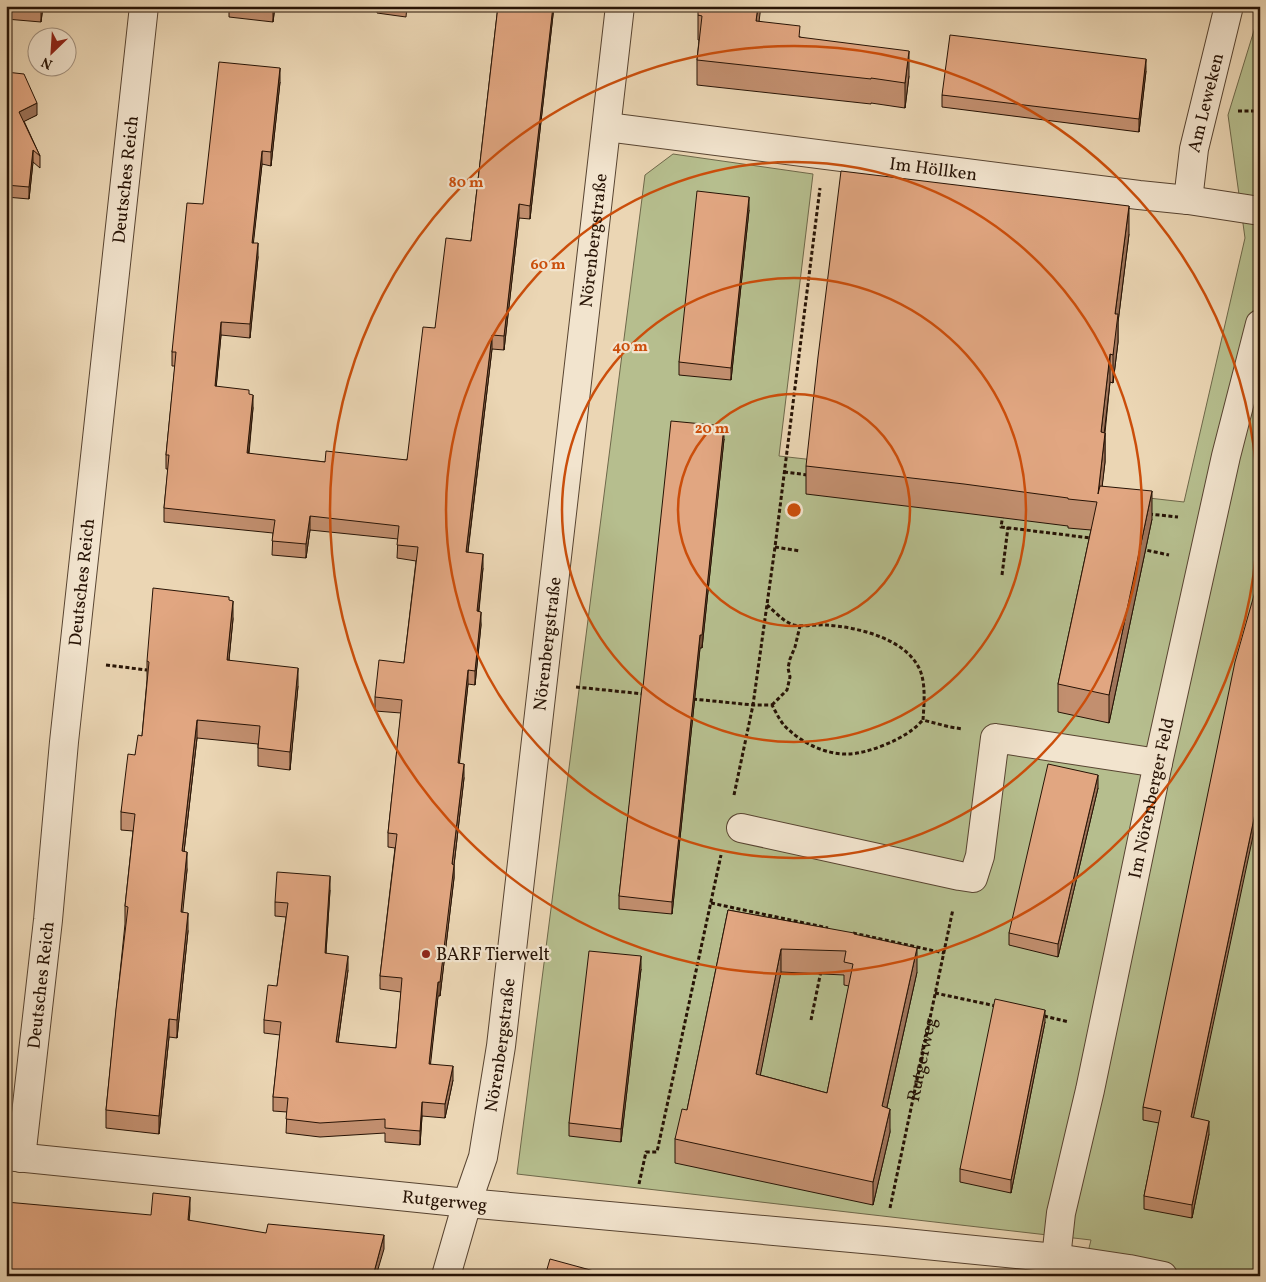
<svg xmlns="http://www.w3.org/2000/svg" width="1266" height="1282" font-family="Vollkorn,serif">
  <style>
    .green { fill: #b6be8e; stroke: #6e684a }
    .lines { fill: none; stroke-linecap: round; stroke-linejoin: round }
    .minor-casing { stroke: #584431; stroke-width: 30 }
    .path { stroke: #271305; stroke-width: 3; stroke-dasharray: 4 2.5; stroke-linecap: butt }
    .minor { stroke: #f2e4ce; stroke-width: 28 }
    .wall { fill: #c28f6f; stroke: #271305; fill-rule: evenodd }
    .shaded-wall { fill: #9e745a; stroke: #271305 }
    .building { fill: #e1a681; stroke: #271305; fill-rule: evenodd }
    .ring { fill: none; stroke: #cb4e0b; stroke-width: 2.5 }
    .poi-dot { fill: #8f2418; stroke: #f2e4ce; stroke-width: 2 }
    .labels { text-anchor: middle; stroke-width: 4.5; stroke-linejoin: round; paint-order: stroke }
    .street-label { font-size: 18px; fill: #271305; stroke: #f2e4ce }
    .poi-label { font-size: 18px; fill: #271305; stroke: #f2e4ce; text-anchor: start }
    .centre { fill: #cb4e0b; stroke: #f2e4ce; stroke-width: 2.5 }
    .ring-label { font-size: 15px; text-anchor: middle; font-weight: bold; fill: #cb4e0b; stroke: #f2e4ce; stroke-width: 4.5; stroke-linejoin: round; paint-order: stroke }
  </style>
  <rect width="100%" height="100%" fill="#ebd6b4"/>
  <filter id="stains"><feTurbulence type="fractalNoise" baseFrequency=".004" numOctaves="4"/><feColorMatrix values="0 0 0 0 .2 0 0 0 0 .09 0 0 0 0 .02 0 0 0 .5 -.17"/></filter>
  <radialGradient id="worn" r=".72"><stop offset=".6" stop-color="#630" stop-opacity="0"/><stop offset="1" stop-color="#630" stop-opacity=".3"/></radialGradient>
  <path class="green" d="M1260,11V1276H1082L1091,1240L517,1174L645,175L673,154L813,174L779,456L1184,502L1245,238L1228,115Z"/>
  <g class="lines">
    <g class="minor-casing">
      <g id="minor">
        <path id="s2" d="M607,127L1139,195L1188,200L1260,211"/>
        <path id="s3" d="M1188,200L1194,149L1229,6"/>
        <path d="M741,828L960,876L973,878L980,856L995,738L1158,763"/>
        <path id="s4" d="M6,1156L467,1203L885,1241L1056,1258L1129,1269L1163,1276"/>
        <path id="s5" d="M21,1158L48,920L64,742L144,6"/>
        <path id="s6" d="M446,1276L467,1203L483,1157L501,1046L620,6"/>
        <path id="s7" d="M1054,1276L1061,1213L1090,1090L1158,763L1226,456L1260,324"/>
      </g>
    </g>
    <g class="path">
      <path d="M1238,111H1260"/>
      <path d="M784,472L808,475"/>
      <path d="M1003,514L1001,527L1091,538"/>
      <path d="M1149,514L1178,517"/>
      <path d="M775,547L800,551"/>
      <path d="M1141,549L1169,555"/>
      <path d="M1002,575L1008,527"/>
      <path d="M767,605C774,611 782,620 791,624C801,628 815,624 826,625C856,627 906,638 920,670C926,685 924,704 923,720L950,727L963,729"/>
      <path d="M106,665L147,670"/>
      <path d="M576,687L644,694"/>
      <path d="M693,699L753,705H772C777,714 781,724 789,730C804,744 828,755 848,754C866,754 898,741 912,730C916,727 920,723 923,720"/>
      <path d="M772,705L787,690L790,677L788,668L790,659L795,647L800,626"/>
      <path d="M734,795L753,705L775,547L820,188"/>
      <path d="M711,903L828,928"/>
      <path d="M853,933L944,953"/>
      <path d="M935,993L996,1006"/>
      <path d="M1044,1016L1069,1022"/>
      <path d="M811,1020L821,971"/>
      <path d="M639,1184L646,1152H657L721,855"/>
      <path id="s1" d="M890,1208L953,909"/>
    </g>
    <use href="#minor" class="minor"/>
  </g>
  <path class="wall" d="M6,6H43L41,22L6,19Z
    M229,6H275L273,22L229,17Z
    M377,6H407L406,17L377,13Z
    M498,6H554L530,219L519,218L504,350L492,349L468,552L483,568L479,611L481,625L475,685L468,684L459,764L464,778L454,865V878L440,996H438L430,1064L453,1080L445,1118L422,1116L420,1145L385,1142V1133L320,1137L286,1133L287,1112L273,1111V1097L280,1035L264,1033V1020L277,986L286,917L275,916V902L330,890L326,953L348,970L338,1043L396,1048L401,992L380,989V976L395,848L388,847V833L401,713L375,711V697L404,663L416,561L397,558L398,539L310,530L306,558L272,555L273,533L164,522V508L168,469H166V455L175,366H172V352L203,204L280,82L271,166L262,164L253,243L258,257L250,338L221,335L216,387L249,394L253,408L249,454L325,462L407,460L435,328L471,241Z
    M698,15L759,21L800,37L909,76L905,108L871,103V104L697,85V60L699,40H698Z
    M1146,71L1139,132L942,107V95Z
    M6,72L37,115L24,121L40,156V168L33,162L29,199L6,197Z
    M749,210L731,380L679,375V362Z
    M1129,234L1118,322V342L1113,383L1110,382L1105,433V462L1102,486L1152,519L1109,723L1058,712V684L1091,530L1068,528V526L964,513L806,494V466Z
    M724,439L702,648H700L672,914L619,909V896L643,687Z
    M229,600L233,619L229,660L298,686L290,770L258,766V744L197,738L184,852L187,870L182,913L188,931L177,1038L169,1037L159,1134L106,1128V1110L125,924V906L133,831L121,830V812L135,755L142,736L147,680V661Z
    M1098,788L1058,957L1009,945V933Z
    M728,910L854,934L917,972L887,1107L890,1132L873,1205L675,1163V1139L687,1110ZM781,972L844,975V985L849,986L827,1093L760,1075Z
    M641,969L621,1142L569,1136V1123Z
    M1045,1022L1011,1193L960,1182V1169Z
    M1143,1107L1193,1117L1209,1134L1192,1218L1144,1209V1196L1159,1123L1143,1120Z"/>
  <path class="shaded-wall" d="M42,6H43L41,22V11Z
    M274,6H275L273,22V11Z
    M553,6H554L530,219V206Z
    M758,6H761L756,45V21Z
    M909,51V76L905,108V83Z
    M1146,59V71L1139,132V119Z
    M280,68V82L271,166V152Z
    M37,103V115L19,124V112Z
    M33,150V162L29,199V187Z
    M262,151V164L252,256V243Z
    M749,197V210L731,380V368Z
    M519,204V218L504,350V336Z
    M1129,206V234L1118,322V342L1113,383V355L1115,314Z
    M258,243V257L250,338V324Z
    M221,322V335L215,400V386Z
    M492,335V349L466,566V552Z
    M1110,354V382L1101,461V432Z
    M253,395V408L247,467V453Z
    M724,426V439L702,648V635Z
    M1105,433V462L1098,522V494Z
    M1152,491V519L1109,723V695Z
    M310,516V530L306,558V544Z
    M483,554V568L477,625V611Z
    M233,601V619L227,678V660Z
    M481,612V625L475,685V671Z
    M700,635V648L672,914V902Z
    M298,668V686L290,770V752Z
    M468,670V684L458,777V763Z
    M197,720V738L182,869V851Z
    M464,764V778L454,865V878L440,996V982L452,864Z
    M1098,775V788L1058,957V944Z
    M1260,790V803L1191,1129V1117Z
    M187,852V870L181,930V912Z
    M330,876V890L325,967V953Z
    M188,913V931L177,1038V1020Z
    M917,948V972L882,1129V1106Z
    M781,949V972L756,1097V1074Z
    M348,956V970L336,1056V1042Z
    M641,956V969L621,1142V1129Z
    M438,982V996L429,1078V1064Z
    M1045,1010V1022L1011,1193V1180Z
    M169,1019V1037L159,1134V1116Z
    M453,1066V1080L445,1118V1104Z
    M422,1102V1116L420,1145V1131Z
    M890,1109V1132L873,1205V1182Z
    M1209,1121V1134L1192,1218V1205Z
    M190,1197V1211L188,1234V1220Z
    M384,1235V1249L376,1276H373Z"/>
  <path class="building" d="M6,6H42L41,11L6,8Z
    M231,6H274L273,11Z
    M377,6H407L406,10L377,7Z
    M498,6H553L530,206L519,204L504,336L492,335L466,552L483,554L477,611L481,612L475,671L468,670L458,763L464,764L452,864L454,865L440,982H438L429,1064L453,1066L445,1104L422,1102L420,1131L385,1128V1119L320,1123L286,1119L288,1098L273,1097L281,1022L264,1020L268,985L277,986L288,903L275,902L277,872L330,876L325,953L348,956L336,1042L396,1048L402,978L380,976L397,834L388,833L402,700L375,697L379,660L404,663L418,547L397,545L399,526L310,516L306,544L272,541L275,520L164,508L169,455H166L176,352H172L187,203L203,204L219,62L280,68L271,152L262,151L252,243H258L250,324L221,322L215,386L249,390V394L253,395L247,453L325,462L326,451L407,460L423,327L435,328L446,238L471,241Z
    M698,6H758L756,21L800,26L799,37L909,51L905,83L871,78V79L697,60L702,16L698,15Z
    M950,35L1146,59L1139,119L942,95Z
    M6,72L24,74L37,103L19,112L40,156L33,150L29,187L6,185Z
    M841,171L1129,206L1115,314H1118L1113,355L1110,354L1101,432L1105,433L1098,494L1100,486L1152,491L1109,695L1058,684L1097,502L1068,499V498L964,484L806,466L818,357Z
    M697,191L749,197L731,368L679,362Z
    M671,421L724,426L702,635H700L672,902L619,896L642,687H643Z
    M1260,574V790L1191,1117L1209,1121L1192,1205L1144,1196L1161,1111L1143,1107L1235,662Z
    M153,588L229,597V600L233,601L227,660L298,668L290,752L258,748L260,726L197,720L182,851L187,852L181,912L188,913L177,1020L169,1019L159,1116L106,1110L116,1009L128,907L125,906L135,814L121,812L128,754L135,755L138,735L142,736L149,662L147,661Z
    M1048,764L1098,775L1058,944L1009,933Z
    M728,910L854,933V934L917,948L882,1106L890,1109L873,1182L675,1139L682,1109L687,1110ZM781,949L846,951L844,962L853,964L827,1093L756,1074Z
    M589,951L641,956L621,1129L569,1123Z
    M995,999L1045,1010L1011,1180L960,1169Z
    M153,1193L190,1197L188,1220L266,1233L268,1224L384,1235L373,1276H6V1202L151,1215Z
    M550,1259L605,1274V1276H545Z"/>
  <g class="ring">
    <circle cx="794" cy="510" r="116"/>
    <circle cx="794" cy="510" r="232"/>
    <circle cx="794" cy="510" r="348"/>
    <circle cx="794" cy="510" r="464"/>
  </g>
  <circle class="poi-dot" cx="426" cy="954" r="5"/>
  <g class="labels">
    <g class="street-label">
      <text dy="6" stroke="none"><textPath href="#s3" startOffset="99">Am Leweken</textPath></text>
      <text dy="6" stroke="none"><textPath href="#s2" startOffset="329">Im Höllken</textPath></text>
      <text dy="6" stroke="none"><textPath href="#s5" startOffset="984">Deutsches Reich</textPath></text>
      <text dy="6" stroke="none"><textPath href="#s6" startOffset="1048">Nörenbergstraße</textPath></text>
      <text dy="6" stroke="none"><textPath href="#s5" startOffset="579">Deutsches Reich</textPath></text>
      <text dy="6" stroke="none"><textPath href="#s6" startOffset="642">Nörenbergstraße</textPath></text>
      <text dy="6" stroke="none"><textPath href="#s7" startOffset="488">Im Nörenberger Feld</textPath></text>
      <text dy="6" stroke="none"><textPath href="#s5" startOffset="174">Deutsches Reich</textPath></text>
      <text dy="6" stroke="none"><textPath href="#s6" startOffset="238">Nörenbergstraße</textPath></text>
      <text dy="6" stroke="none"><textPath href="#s1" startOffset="152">Rutgerweg</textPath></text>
      <text dy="6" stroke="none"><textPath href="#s4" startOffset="441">Rutgerweg</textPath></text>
    </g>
    <g class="poi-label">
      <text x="436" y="960">BARF Tierwelt</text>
    </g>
  </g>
  <circle cx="794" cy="510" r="8" class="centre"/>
  <g class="ring-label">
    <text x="466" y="187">80 m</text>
    <text x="548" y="269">60 m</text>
    <text x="630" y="351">40 m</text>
    <text x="712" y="433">20 m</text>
  </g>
  <rect width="1266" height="1282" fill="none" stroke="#ebd6b4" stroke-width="25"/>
  <rect x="8" y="8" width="1251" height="1267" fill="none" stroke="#271305" stroke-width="2.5"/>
  <rect x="12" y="12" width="1241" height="1257" fill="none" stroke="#271305"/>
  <g transform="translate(52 52) rotate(205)"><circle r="24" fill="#f2e4ce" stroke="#a1907e"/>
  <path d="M0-4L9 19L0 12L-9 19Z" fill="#8f2418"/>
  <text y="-8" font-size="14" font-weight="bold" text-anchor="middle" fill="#271305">N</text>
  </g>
  <rect width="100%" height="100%" filter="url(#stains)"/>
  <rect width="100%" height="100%" fill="url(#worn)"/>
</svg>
